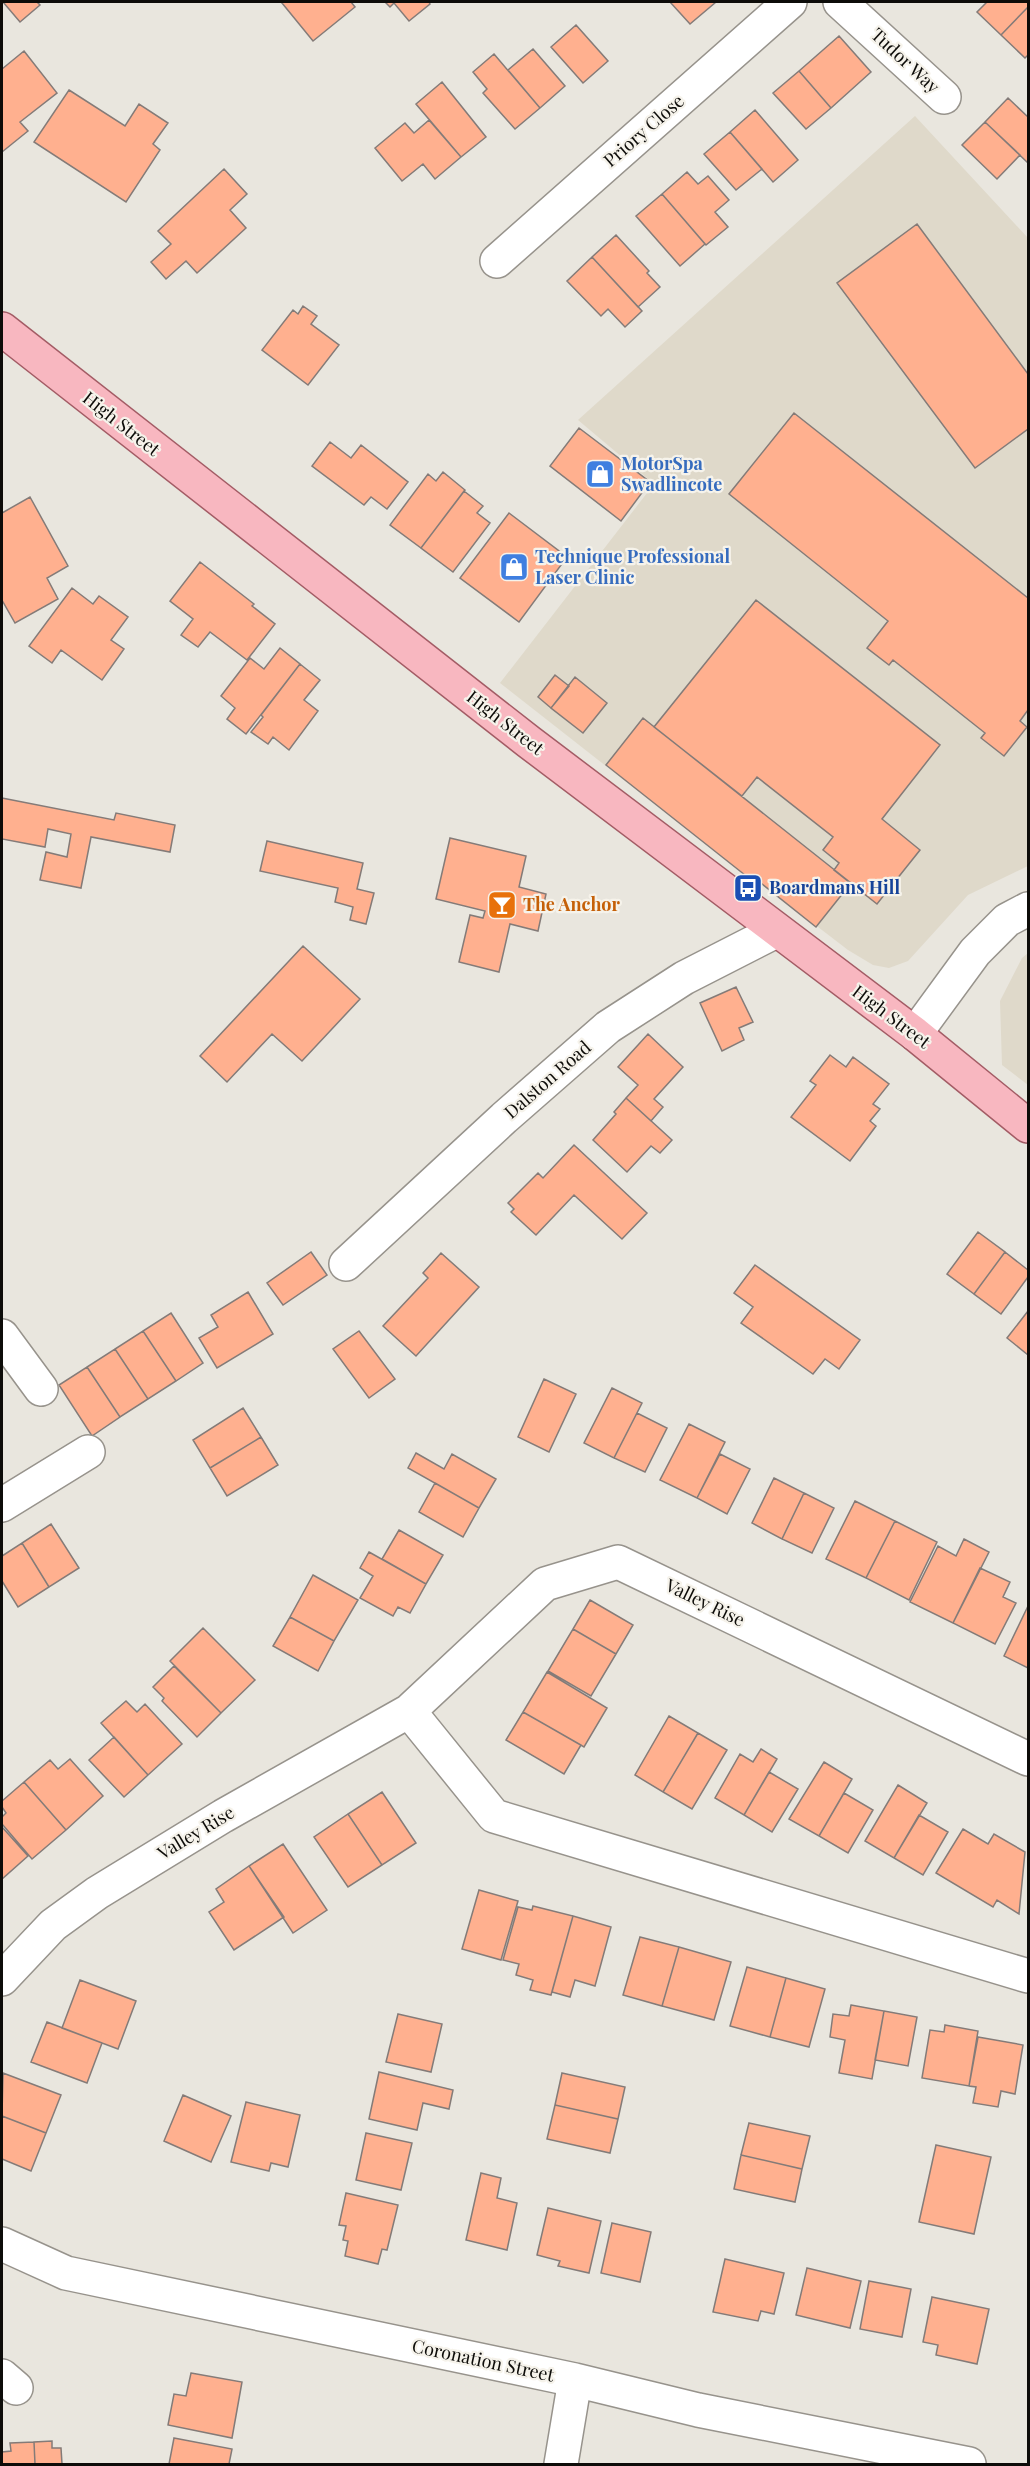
<svg xmlns="http://www.w3.org/2000/svg" width="1030" height="2466" font-family="'Playfair Display',serif">
  <style>
    .built { fill: #dfd9ca }
    .building { fill: #ffb08f; stroke: #847b78; stroke-width: 1.5 }
    .lines { fill: none; stroke-linecap: round; stroke-linejoin: round }
    .minor-casing { stroke: #97938c; stroke-width: 36 }
    .major-casing { stroke: #a35c65; stroke-width: 36 }
    .minor { stroke: #fff; stroke-width: 33 }
    .major { stroke: #f8b7c0; stroke-width: 33 }
    .labels { text-anchor: middle; stroke-width: 4.5; stroke-linejoin: round; paint-order: stroke }
    .street-label { font-size: 18px; fill: #0d0c09; stroke: #f6f3eb }
    .shop-label { font-size: 18px; font-weight: bold; fill: #366cbe; stroke: #f6f3eb; text-anchor: start }
    .transit-label { font-size: 18px; font-weight: bold; fill: #164399; stroke: #f6f3eb; text-anchor: start }
    .food-label { font-size: 18px; font-weight: bold; fill: #c56008; stroke: #f6f3eb; text-anchor: start }
  </style>
  <rect width="100%" height="100%" fill="#e9e6de"/>
  <path class="built" d="M915,116L1028,238V866L968,895L908,961L889,968L873,965L848,950L753,877L750,879L500,683L654,484L578,420Z
    M1028,953V1085L1002,1065L1000,1001L1022,958Z"/>
  <path class="building" d="M3,2H37L40,5L20,22Z
    M283,2H351L355,7L313,41L282,3Z
    M385,2H429L430,4L409,21L394,3L390,7Z
    M670,2H716L690,24Z
    M987,2H1028V7L1001,35L977,12Z
    M1028,7V55L1025,58L1001,35Z
    M576,25L608,61L583,83L551,47Z
    M839,36L871,72L831,108L799,71Z
    M533,49L565,86L540,108L508,70Z
    M24,51L57,93L20,122L28,131L2,152V69Z
    M494,54L540,108L515,129L483,93L487,89L473,72Z
    M799,71L831,108L806,129L773,93Z
    M442,82L486,137L461,157L416,104Z
    M69,90L125,126L139,104L168,123L153,144L160,150L126,202L34,142Z
    M1008,98L1028,117V163L985,122Z
    M755,110L798,160L773,182L730,132Z
    M429,120L461,157L435,179L423,164L402,181L375,148L405,123L414,133Z
    M985,122L1020,155L997,179L962,145Z
    M730,132L762,169L736,190L704,154Z
    M224,169L247,194L230,210L246,228L197,273L186,261L166,279L151,262L171,244L158,231Z
    M687,172L698,184L708,176L729,200L715,212L728,227L706,245L662,194Z
    M662,194L705,244L680,266L636,216Z
    M917,224L1028,374V429L975,468L837,283Z
    M616,235L649,271L647,273L660,287L638,307L592,257Z
    M592,257L642,311L625,327L608,309L601,316L567,281Z
    M303,306L317,316L311,324L339,345L308,385L262,350L293,310L298,314Z
    M794,413L1028,598V710L1020,721L1027,727L1004,756L981,738L985,733L893,660L889,665L867,648L888,621L729,494Z
    M579,428L650,482L621,521L550,466Z
    M330,442L351,458L361,445L408,482L387,509L371,497L364,505L312,466Z
    M443,472L465,490L421,548L390,525L428,474L436,481Z
    M464,491L483,506L477,513L490,523L453,572L421,548Z
    M30,497L68,566L47,578L58,599L15,623L3,602L2,603V513Z
    M509,513L567,557L519,622L460,578Z
    M200,562L254,604L252,606L275,624L247,660L210,632L198,647L181,635L193,619L170,601Z
    M72,588L93,604L99,596L128,617L111,640L124,649L102,680L61,650L52,663L29,646Z
    M756,600L940,745L882,819L920,850L877,904L834,870L839,863L823,850L833,837L757,777L742,796L654,727Z
    M280,648L300,664L246,734L227,719L235,708L221,696L250,658L264,669Z
    M300,664L320,680L304,700L318,711L289,750L273,737L268,744L251,732L263,717L261,715Z
    M555,675L569,686L551,708L538,697Z
    M575,677L607,703L583,733L551,708Z
    M643,718L851,883L816,927L752,876L750,879L606,765Z
    M2,798L114,820L116,813L175,825L170,852L91,837L81,888L40,880L46,852L67,857L71,834L48,829L45,847L2,839Z
    M450,838L526,856L519,887L546,894L538,931L510,924L499,972L459,962L470,915L483,918L485,911L436,899Z
    M267,841L363,863L357,889L374,893L366,924L350,920L353,907L335,902L338,888L260,871Z
    M303,946L360,999L302,1061L272,1034L227,1082L200,1056Z
    M736,987L753,1022L739,1028L744,1040L722,1051L700,1003Z
    M648,1034L683,1067L654,1099L663,1107L651,1121L626,1098L638,1085L618,1067Z
    M830,1055L846,1067L853,1057L889,1084L873,1104L880,1109L870,1121L876,1126L850,1161L791,1117L816,1085L810,1081Z
    M626,1098L672,1140L660,1153L651,1146L627,1172L593,1140L616,1114L614,1112Z
    M574,1145L647,1213L622,1239L574,1195L536,1235L511,1212L514,1209L508,1203L538,1173L543,1178Z
    M978,1232L1005,1252L974,1294L947,1274Z
    M311,1252L327,1275L283,1305L267,1283Z
    M1005,1252L1028,1270V1277L1001,1314L974,1294Z
    M441,1253L479,1287L416,1356L383,1326L428,1278L423,1273Z
    M755,1265L860,1340L839,1369L825,1359L813,1374L741,1323L753,1307L734,1293Z
    M248,1292L273,1334L217,1368L199,1338L218,1327L211,1315Z
    M1028,1311V1355L1007,1338Z
    M171,1313L203,1363L176,1381L143,1331Z
    M143,1331L176,1381L148,1399L115,1349Z
    M359,1331L395,1379L369,1398L333,1349Z
    M115,1349L148,1399L120,1417L87,1367Z
    M87,1367L120,1417L92,1436L59,1385Z
    M544,1379L576,1394L549,1452L518,1437Z
    M612,1388L642,1403L614,1458L584,1443Z
    M243,1408L261,1437L210,1468L193,1440Z
    M637,1413L667,1428L645,1472L614,1458Z
    M689,1424L725,1442L697,1498L660,1480Z
    M261,1437L278,1465L227,1496L210,1468Z
    M416,1453L444,1469L452,1454L496,1479L479,1508L408,1468Z
    M720,1454L750,1469L727,1514L697,1498Z
    M774,1478L804,1493L782,1539L752,1523Z
    M435,1483L479,1508L463,1537L419,1512Z
    M804,1493L834,1508L812,1553L782,1539Z
    M855,1501L895,1521L866,1578L826,1559Z
    M895,1521L937,1542L909,1600L866,1578Z
    M51,1524L79,1568L49,1587L22,1543Z
    M399,1530L443,1555L426,1584L382,1559Z
    M964,1539L989,1552L953,1623L910,1602L938,1546L956,1556Z
    M22,1543L49,1587L18,1607L2,1581V1556Z
    M369,1552L426,1584L410,1613L398,1607L393,1616L360,1598L373,1576L360,1568Z
    M980,1568L1010,1582L1003,1597L1016,1603L995,1644L953,1623Z
    M313,1575L358,1600L334,1641L290,1617Z
    M590,1600L633,1625L616,1654L573,1629Z
    M1028,1606V1668L1004,1656Z
    M290,1617L334,1641L318,1671L273,1646Z
    M203,1628L255,1680L221,1713L170,1661Z
    M573,1629L616,1654L591,1696L548,1671Z
    M174,1666L221,1713L197,1737L162,1701L164,1698L153,1687Z
    M547,1672L607,1708L584,1747L523,1712Z
    M126,1701L137,1712L145,1704L182,1744L148,1775L101,1723Z
    M523,1712L581,1745L564,1774L506,1740Z
    M669,1716L698,1733L663,1792L635,1775Z
    M698,1733L727,1750L692,1809L663,1792Z
    M114,1737L148,1775L124,1797L89,1760Z
    M761,1749L777,1759L744,1815L715,1798L740,1754L753,1762Z
    M70,1759L103,1796L66,1830L24,1782L50,1760L58,1769Z
    M824,1762L852,1779L819,1836L789,1819Z
    M769,1772L798,1789L772,1832L744,1815Z
    M24,1782L66,1830L32,1859L2,1824V1817L6,1813L2,1807V1801Z
    M898,1785L927,1803L894,1858L865,1841Z
    M382,1792L416,1843L382,1865L348,1814Z
    M844,1793L873,1810L848,1853L819,1836Z
    M348,1814L382,1865L348,1887L314,1837Z
    M919,1815L948,1832L923,1875L894,1858Z
    M2,1827L28,1856L2,1879Z
    M963,1829L988,1844L994,1834L1025,1852L1019,1914L997,1900L993,1907L936,1873Z
    M283,1844L327,1910L293,1933L249,1866Z
    M249,1866L284,1917L234,1950L209,1912L224,1902L216,1889Z
    M479,1890L518,1901L501,1960L462,1949Z
    M533,1906L573,1916L551,1995L530,1990L533,1980L516,1975L519,1964L503,1960L518,1907L532,1910Z
    M573,1916L611,1927L595,1986L575,1980L570,1997L552,1992Z
    M640,1937L679,1947L662,2006L623,1995Z
    M679,1947L731,1962L714,2020L662,2006Z
    M747,1967L786,1978L770,2037L730,2026Z
    M786,1978L825,1989L809,2047L770,2037Z
    M80,1980L136,2001L118,2049L62,2028Z
    M851,2005L884,2011L872,2079L839,2073L845,2040L830,2037L833,2014L849,2016Z
    M884,2011L917,2017L908,2066L875,2060Z
    M398,2014L442,2024L431,2072L386,2062Z
    M47,2022L102,2043L87,2083L31,2062Z
    M945,2025L978,2031L969,2086L922,2078L930,2030L944,2032Z
    M978,2037L1023,2045L1015,2094L1001,2091L998,2107L973,2103L976,2087L969,2086Z
    M379,2072L453,2090L449,2109L423,2103L417,2130L369,2119Z
    M3,2073L61,2095L46,2133L2,2116Z
    M562,2073L625,2087L618,2119L555,2105Z
    M183,2095L231,2116L211,2162L164,2141Z
    M246,2102L300,2115L288,2167L271,2163L269,2171L231,2162Z
    M555,2105L618,2119L610,2153L547,2139Z
    M2,2116L46,2133L31,2171L2,2159Z
    M749,2123L810,2136L802,2169L741,2155Z
    M366,2133L412,2143L401,2190L356,2180Z
    M936,2145L991,2157L974,2234L919,2222Z
    M741,2155L802,2169L795,2202L734,2189Z
    M481,2173L501,2178L497,2198L517,2203L507,2250L466,2240Z
    M346,2193L398,2205L387,2250L382,2249L378,2264L345,2256L348,2241L343,2240L346,2226L339,2225Z
    M548,2208L601,2221L589,2273L558,2266L560,2261L537,2255Z
    M612,2223L651,2232L640,2282L601,2273Z
    M725,2259L784,2273L774,2314L761,2311L758,2321L713,2312Z
    M807,2268L861,2281L850,2328L796,2315Z
    M869,2281L911,2289L902,2337L860,2329Z
    M932,2297L989,2309L977,2364L936,2355L938,2345L923,2342Z
    M191,2373L242,2382L232,2438L168,2425L174,2394L186,2396Z
    M174,2438L232,2449L229,2464H169Z
    M52,2441V2448H61L62,2464H35L34,2442Z
    M34,2442L35,2464H2V2452L11,2451L10,2443Z"/>
  <g class="lines">
    <g class="minor-casing">
      <path id="minor" d="M840,2L944,97
        M497,261L790,2
        M915,1034L975,952L1007,920L1028,909
        M346,1264L504,1118L608,1027L684,978L776,931
        M2,1336L41,1389
        M2,1505L88,1452
        M409,1711L494,1816L1028,1976
        M2,1979L53,1925L97,1893L223,1816L409,1711L545,1584L618,1562L1028,1759
        M2,2244L66,2273L575,2380L698,2410L969,2464
        M2,2376L16,2388
        M561,2464L575,2380"/>
    </g>
    <g class="major-casing">
      <path id="major" d="M2,329L529,742L915,1034L1028,1126"/>
    </g>
    <use href="#minor" class="minor"/>
    <use href="#major" class="major"/>
  </g>
  <defs>
    <g id="shop-square" transform="scale(1.5)"><rect x="-9" y="-9" width="18" height="18" rx="4" fill="#3f7fe0" stroke="#f6f3eb"/><path d="M-5-2.5h2.3a2.7 3.5 0 0 1 5.4 0H5L5.5 6h-11ZM-1.5-2.5h3a1.5 2.3 0 0 0-3 0Z" fill="#fff"/></g>
    <g id="bus-square" transform="scale(1.5)"><rect x="-9" y="-9" width="18" height="18" rx="4" fill="#1a4fb4" stroke="#f6f3eb"/><path d="M-5-6H5V4H4V6H2V4H-2V6H-4V4H-5ZM-3.5-4V0h7V-4ZM-3.5 1.2v1.5H-2V1.2ZM2 1.2v1.5H3.5V1.2Z" fill="#fff"/></g>
    <g id="bar-square" transform="scale(1.5)"><rect x="-9" y="-9" width="18" height="18" rx="4" fill="#e8710a" stroke="#f6f3eb"/><path d="M-6-5H6L.8 .8V4.5H3.5V6h-7V4.5H-.8V.8Z" fill="#fff"/></g>
  </defs>
  <g fill-rule="evenodd">
    <use href="#shop-square" x="600" y="474"/>
    <use href="#shop-square" x="514" y="567"/>
    <use href="#bus-square" x="748" y="888"/>
    <use href="#bar-square" x="502" y="905"/>
  </g>
  <g class="labels">
    <g class="street-label">
      <text transform="translate(905 61) rotate(43)" y="6">Tudor Way</text>
      <text transform="translate(644 131) rotate(-41)" y="6">Priory Close</text>
      <text transform="translate(121 424) rotate(38)" y="6">High Street</text>
      <text transform="translate(505 723) rotate(38)" y="6">High Street</text>
      <text transform="translate(891 1017) rotate(37)" y="6">High Street</text>
      <text transform="translate(548 1080) rotate(-41)" y="6">Dalston Road</text>
      <text transform="translate(705 1603) rotate(26)" y="6">Valley Rise</text>
      <text transform="translate(196 1833) rotate(-31)" y="6">Valley Rise</text>
      <text transform="translate(483 2361) rotate(12)" y="6">Coronation Street</text>
    </g>
    <g class="shop-label">
      <text x="621" y="470">MotorSpa<tspan x="621" dy="21">Swadlincote</tspan></text>
      <text x="535" y="563">Technique Professional<tspan x="535" dy="21">Laser Clinic</tspan></text>
    </g>
    <g class="transit-label">
      <text x="769" y="894">Boardmans Hill</text>
    </g>
    <g class="food-label">
      <text x="523" y="911">The Anchor</text>
    </g>
  </g>
  <rect width="1030" height="2466" fill="none" stroke="#0d0c09" stroke-width="6"/>
</svg>
